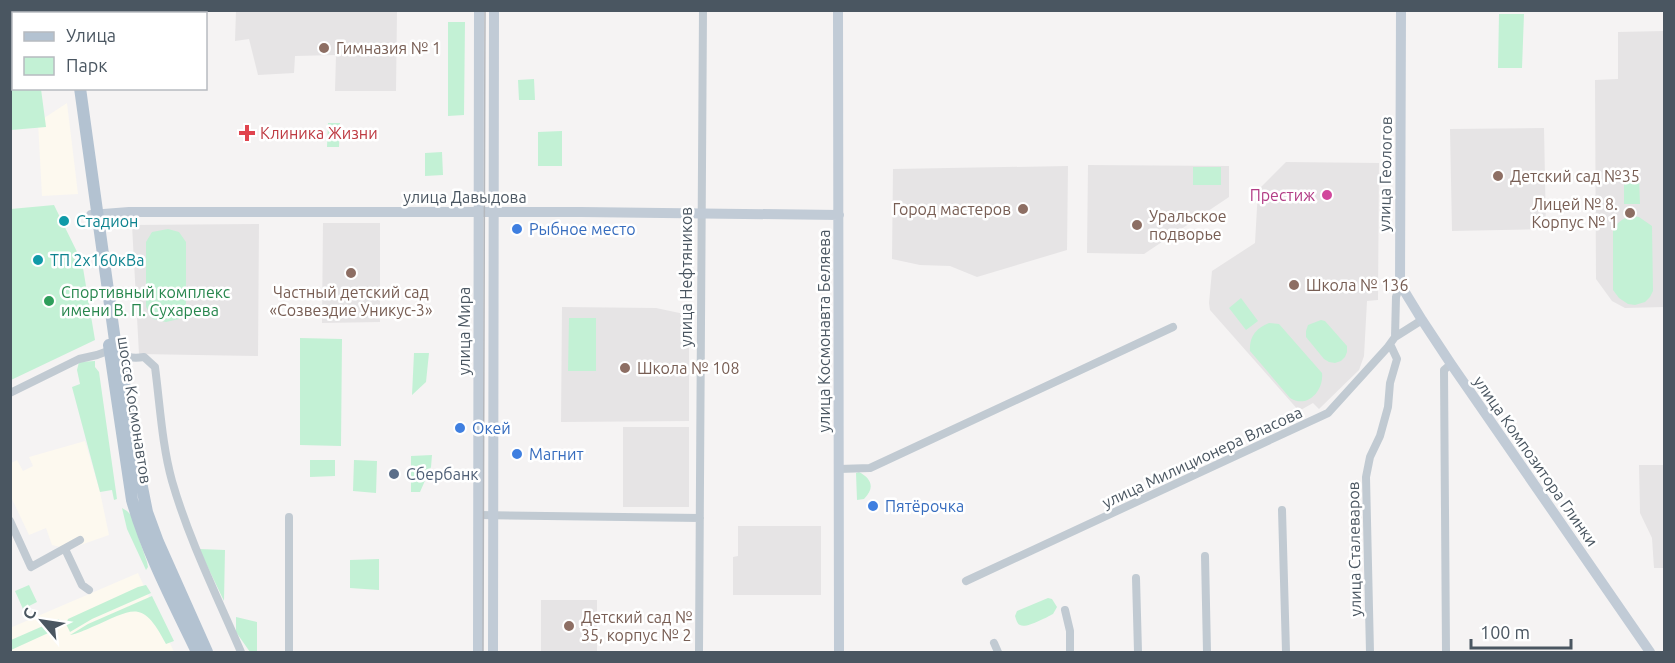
<svg xmlns="http://www.w3.org/2000/svg" width="1675" height="663" font-family="Ubuntu,sans-serif">
  <style>
    .commercial { fill: #fdf9ef }
    .education { fill: #e6e4e5 }
    .green { fill: #c3f1d5 }
    .lines { fill: none; stroke-linecap: round; stroke-linejoin: round }
    .street { stroke: #c1cad2; stroke-width: 8 }
    .secondary { stroke: #c1cbd6; stroke-width: 10 }
    .primary { stroke: #b3c2d1; stroke-width: 12 }
    .tram { stroke: #b5b8bd; stroke-width: 1.5 }
    .education-dot { fill: #8d6e63; stroke: #fff; stroke-width: 2 }
    .health-dot { fill: #e0444e; stroke: #fff; stroke-width: 2 }
    .hotel-dot { fill: #d1479c; stroke: #fff; stroke-width: 2 }
    .culture-dot { fill: #0f9aa8; stroke: #fff; stroke-width: 2 }
    .shop-dot { fill: #3f7fe0; stroke: #fff; stroke-width: 2 }
    .leisure-dot { fill: #2e9e5b; stroke: #fff; stroke-width: 2 }
    .service-dot { fill: #5c6f8a; stroke: #fff; stroke-width: 2 }
    .labels { text-anchor: middle; stroke-width: 5; stroke-linejoin: round; paint-order: stroke }
    .education-label { font-size: 16px; fill: #785e54; stroke: #fff; text-anchor: start }
    .health-label { font-size: 16px; fill: #be3a42; stroke: #fff; text-anchor: start }
    .street-label { font-size: 16px; fill: #4a5661; stroke: #fff }
    .hotel-label { font-size: 16px; fill: #b23c85; stroke: #fff; text-anchor: end }
    .culture-label { font-size: 16px; fill: #0d838f; stroke: #fff; text-anchor: start }
    .shop-label { font-size: 16px; fill: #366cbe; stroke: #fff; text-anchor: start }
    .leisure-label { font-size: 16px; fill: #27864d; stroke: #fff; text-anchor: start }
    .service-label { font-size: 16px; fill: #4e5e75; stroke: #fff; text-anchor: start }
  </style>
  <rect width="100%" height="100%" fill="#f5f3f3"/>
  <path class="commercial" d="M67,103L78,194L42,196L38,122Z
    M85,441L100,492L109,535L69,549L52,545L46,528L29,535L11,497V463L17,460L23,471L33,466L29,457Z
    M138,573L174,652H11L10,628Z"/>
  <path class="education" d="M236,11H397L396,91H335L336,55L295,56L294,73L258,75L249,39L235,41Z
    M1664,31V307L1625,308L1612,301L1596,279L1595,80L1618,79V32Z
    M1544,128L1546,229L1452,231L1450,129Z
    M1286,162L1379,163L1378,300L1367,301L1364,356L1359,370L1319,409L1313,403L1299,411L1210,310L1209,303L1212,271L1255,243L1258,190Z
    M1088,165L1229,166V197L1144,254L1087,253Z
    M1068,166L1067,250L977,277L950,266L920,265L892,259L893,169Z
    M323,223H380V322L322,323Z
    M259,224L258,356L139,354L132,225Z
    M562,307L656,308L689,315V421L561,422Z
    M623,427H689V507H623Z
    M1639,465H1664V568H1654L1652,538L1640,513Z
    M738,526H821V595H733V557L738,556Z
    M597,600V652H541V600Z"/>
  <path class="green" d="M11,10L29,11L30,13L14,14V88L41,89L46,127L11,130Z
    M1499,14H1524L1522,68H1498Z
    M448,22H465L464,115L448,116Z
    M534,79L535,100H519L518,80Z
    M328,123H340L339,147H327Z
    M562,131V166H538V132Z
    M442,152L443,175L425,176V153Z
    M1193,167H1221V185H1193Z
    M1624,177H1639L1640,204H1624Z
    M54,205L82,262L95,340L11,380V209Z
    M1633,216L1639,217L1652,226L1653,291L1650,297L1645,302L1635,305L1628,304L1619,298L1613,290V229C1619,221 1624,217 1633,216Z
    M168,229L179,232L186,242V307L179,319L166,322L153,319L146,307V242L152,232Z
    M1241,298L1258,321L1246,330L1229,308Z
    M569,318H596V371H568Z
    M1321,320L1325,321L1347,346V352L1345,357L1341,361L1335,363L1329,362L1324,359L1306,337V331L1308,325Z
    M1269,323L1279,324L1322,373C1324,391 1307,409 1290,398L1250,351C1249,337 1256,328 1269,323Z
    M300,338L342,339L341,446L300,445Z
    M414,353H429L426,382L412,395Z
    M95,361V367L99,372L117,499L114,500L112,490L100,492L72,387L80,384L77,370L79,362Z
    M432,455L431,467L420,492H411V456Z
    M310,460H335V476L310,477Z
    M354,460L377,461L376,493L353,491Z
    M859,472C872,479 875,488 864,499L857,500L856,473Z
    M122,508L127,511L131,515L147,562L148,567L146,570L127,529Z
    M199,549L225,550L224,601Z
    M379,559V590L350,588V560Z
    M29,585L37,602L23,609L15,591Z
    M146,585L151,593L92,619L70,632L66,624L68,619L138,587Z
    M152,596L174,641L166,644C142,598 134,609 92,627C85,630 77,634 70,635L88,624Z
    M1048,598L1052,599L1057,607L1053,614C1047,617 1026,629 1020,625C1017,624 1016,619 1015,616L1017,611Z
    M236,617L257,622V652H250L236,632Z
    M59,619L60,624L57,629L11,650V640Z"/>
  <g class="lines">
    <path class="street" d="M1395,337L1396,297L1400,284
      M10,393L79,359L97,355L116,348C124,357 131,359 144,357L155,367C160,405 162,445 172,481C189,540 217,596 241,652
      M839,469L870,468L1173,327
      M1282,510L1286,652
      M478,515L700,518
      M10,521L31,567L80,540
      M65,549L82,585L89,590
      M1205,556L1207,652
      M1136,578L1138,652
      M966,581L1328,413L1387,348L1395,337L1422,320
      M1065,610L1070,631V652
      M994,643L998,652
      M289,652V517
      M699,652C701,438 700,225 703,10
      M1370,652L1366,477L1370,457L1380,436L1388,407L1390,383L1397,359L1390,344
      M1446,652L1444,370L1451,364"/>
    <path class="secondary" d="M838,10L839,652
      M1401,10L1400,284L1422,320L1451,364L1650,652
      M91,215L129,212H581L839,215
      M478,652L479,10
      M493,652L494,10"/>
    <path class="primary" d="M61,10V14
      M80,88L116,348L122,369L135,452L147,512L158,542L207,652
      M109,345L132,500C147,553 173,602 197,652"/>
    <path class="tram" d="M483,652L485,10"/>
  </g>
  <g class="education-dot">
    <circle cx="324" cy="48" r="6"/>
    <circle cx="1498" cy="176" r="6"/>
    <circle cx="1023" cy="209" r="6"/>
    <circle cx="1630" cy="213" r="6"/>
    <circle cx="1137" cy="225" r="6"/>
    <circle cx="351" cy="273" r="6"/>
    <circle cx="1294" cy="285" r="6"/>
    <circle cx="625" cy="368" r="6"/>
    <circle cx="569" cy="626" r="6"/>
  </g>
  <path class="health-dot" d="M244 124h6v6h6v6h-6v6h-6v-6h-6v-6h6z"/>
  <circle class="hotel-dot" cx="1327" cy="195" r="6"/>
  <g class="culture-dot">
    <circle cx="64" cy="221" r="6"/>
    <circle cx="38" cy="260" r="6"/>
  </g>
  <g class="shop-dot">
    <circle cx="517" cy="229" r="6"/>
    <circle cx="460" cy="428" r="6"/>
    <circle cx="517" cy="454" r="6"/>
    <circle cx="873" cy="506" r="6"/>
  </g>
  <circle class="leisure-dot" cx="49" cy="301" r="6"/>
  <circle class="service-dot" cx="394" cy="474" r="6"/>
  <g class="labels">
    <g class="education-label">
      <text x="336" y="54">Гимназия № 1</text>
      <text x="1510" y="182">Детский сад №35</text>
      <text x="1618" y="210" text-anchor="end">Лицей № 8.<tspan x="1618" dy="18">Корпус № 1</tspan></text>
      <text x="1011" y="215" text-anchor="end">Город мастеров</text>
      <text x="1149" y="222">Уральское<tspan x="1149" dy="18">подворье</tspan></text>
      <text x="1306" y="291">Школа № 136</text>
      <text x="351" y="298" text-anchor="middle">Частный детский сад<tspan x="351" dy="18">«Созвездие Уникус-3»</tspan></text>
      <text x="637" y="374">Школа № 108</text>
      <text x="581" y="623">Детский сад №<tspan x="581" dy="18">35, корпус № 2</tspan></text>
    </g>
    <g class="health-label">
      <text x="260" y="139">Клиника Жизни</text>
    </g>
    <g class="street-label">
      <text transform="translate(1385 174) rotate(-89)" y="6">улица Геологов</text>
      <text x="465" y="203">улица Давыдова</text>
      <text transform="translate(686 277) rotate(-90)" y="6">улица Нефтяников</text>
      <text transform="translate(464 331) rotate(-90)" y="6">улица Мира</text>
      <text transform="translate(824 331) rotate(-90)" y="6">улица Космонавта Беляева</text>
      <text transform="translate(135 410) rotate(81)" y="6">шоссе Космонавтов</text>
      <text transform="translate(1202 457) rotate(-25)" y="6">улица Милиционера Власова</text>
      <text transform="translate(1536 461) rotate(55)" y="6">улица Композитора Глинки</text>
      <text transform="translate(1354 549) rotate(-91)" y="6">улица Сталеваров</text>
    </g>
    <g class="hotel-label">
      <text x="1315" y="201">Престиж</text>
    </g>
    <g class="culture-label">
      <text x="76" y="227">Стадион</text>
      <text x="50" y="266">ТП 2х160кВа</text>
    </g>
    <g class="shop-label">
      <text x="529" y="235">Рыбное место</text>
      <text x="472" y="434">Окей</text>
      <text x="529" y="460">Магнит</text>
      <text x="885" y="512">Пятёрочка</text>
    </g>
    <g class="leisure-label">
      <text x="61" y="298">Спортивный комплекс<tspan x="61" dy="18">имени В. П. Сухарева</tspan></text>
    </g>
    <g class="service-label">
      <text x="406" y="480">Сбербанк</text>
    </g>
  </g>
  <rect width="1675" height="663" fill="none" stroke="#4a5661" stroke-width="24"/>
  <rect x="12" y="12" width="195" height="78" fill="#ffffff" stroke="#b7bbc0" stroke-width="1.5"/>
  <rect x="24" y="32" width="30" height="9" fill="#b3c2d1" stroke="#b7bbc0" stroke-width="1.5"/>
  <text x="66" y="42" font-size="18" fill="#4a5661">Улица</text>
  <rect x="24" y="57" width="30" height="18" fill="#c3f1d5" stroke="#b7bbc0" stroke-width="1.5"/>
  <text x="66" y="72" font-size="18" fill="#4a5661">Парк</text>
  <g transform="translate(42 621) rotate(299)" stroke="#ffffff" stroke-width="4.5" paint-order="stroke">
  <path d="M0-4.5L10 22L0 15L-10 22Z" fill="#4a5661"/>
  <text y="-9" font-size="16" font-weight="bold" text-anchor="middle" fill="#4a5661">С</text>
  </g>
  <path d="M1471 639v9h100v-9" fill="none" stroke="#4a5661" stroke-width="3"/>
  <text x="1480" y="639" font-size="18" fill="#4a5661" stroke="#ffffff" stroke-width="4.5" paint-order="stroke">100 m</text>
</svg>
